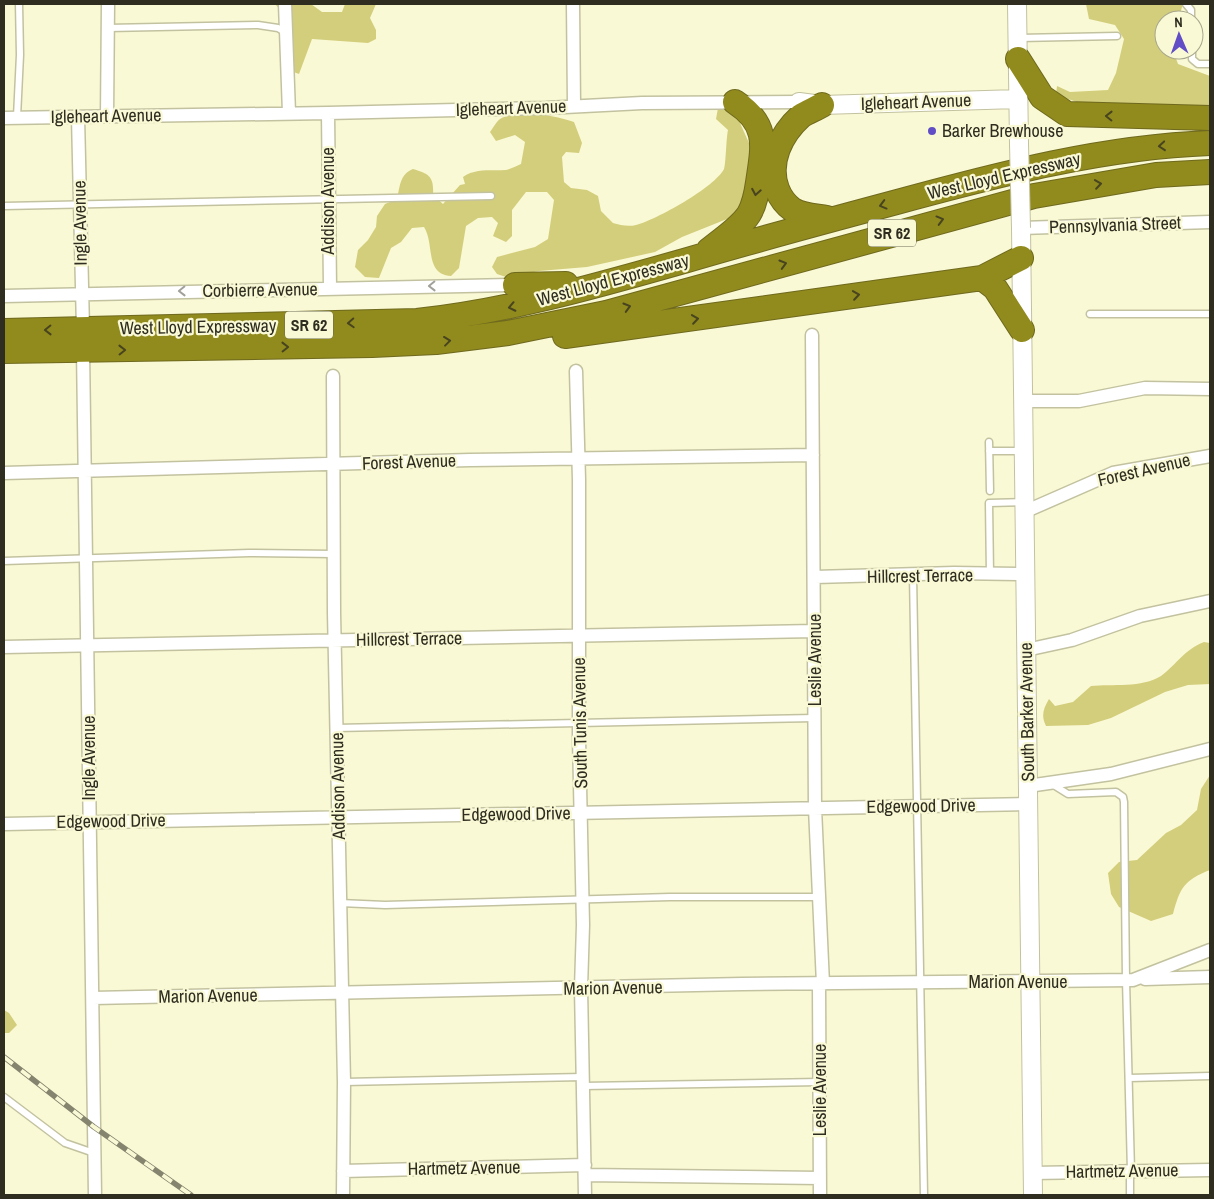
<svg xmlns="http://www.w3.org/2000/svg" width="1214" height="1199" font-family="'Archivo Narrow',sans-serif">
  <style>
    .green { fill: #d3ce7c }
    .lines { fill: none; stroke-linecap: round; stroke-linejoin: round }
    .lane-casing { stroke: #c3c2a0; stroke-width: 9 }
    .street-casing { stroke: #c3c2a0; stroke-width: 15 }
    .secondary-casing { stroke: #c3c2a0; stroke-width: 20 }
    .highway-casing { stroke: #6e691e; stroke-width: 26 }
    .lane { stroke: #fff; stroke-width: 6 }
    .street { stroke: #fff; stroke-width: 12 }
    .secondary { stroke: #fff; stroke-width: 18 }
    .highway { stroke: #918a1d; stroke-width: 24 }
    .rail-casing { stroke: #85846e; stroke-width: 5.5 }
    .rail { stroke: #faf9d5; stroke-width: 4; stroke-dasharray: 11; stroke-linecap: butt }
    .secondary-bridge-casing { stroke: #c3c2a0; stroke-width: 20; stroke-linecap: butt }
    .secondary-bridge { stroke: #fff; stroke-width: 18 }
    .oneway { stroke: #47441f }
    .oneway2 { stroke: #a1a09b }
    .poi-dot { fill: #614dc6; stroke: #faf9d5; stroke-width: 2 }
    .labels { text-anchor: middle; stroke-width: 4.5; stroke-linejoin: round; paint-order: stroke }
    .shield { fill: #faf9d5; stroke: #6b6a56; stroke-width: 1 }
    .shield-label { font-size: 16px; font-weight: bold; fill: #2e2d20 }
    .street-label { font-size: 18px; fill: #2e2d20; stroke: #faf9d5 }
    .poi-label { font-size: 18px; fill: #2e2d20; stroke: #faf9d5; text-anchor: start }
  </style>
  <rect width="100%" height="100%" fill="#faf9d5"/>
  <path class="green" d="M275,4H311L322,12H342L345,4H376L370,18L376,30V39L368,43L312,39L299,74L291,71L293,24Z
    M1086,4H1183L1178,20H1164V50H1173L1178,64L1210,76V110L1098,109L1056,95L1057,86L1070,92L1108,90L1116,73L1124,39L1115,25L1089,19Z
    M727,106L736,114L753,152L747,198L732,217L682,237L655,252L587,267L539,271L506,277L497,274L492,267L497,257L535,247L548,239L554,200L547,192H526L512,210V236L506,242L493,236L498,223L492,217L478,218L466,226L459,268L451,276C424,274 435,244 424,227L412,228L401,242L391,248L379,278L365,277L355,267L358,250L368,240L376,227L377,216L385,204L397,199C400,186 400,174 413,169C430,174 434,177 433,195L443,204L460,185L465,184L463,177C475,168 492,171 506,170C511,169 516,166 521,164L525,142L515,135L496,141L490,132C493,128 496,122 500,119C517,108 556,116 574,122L582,143L579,153L566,152L562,157L564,182L571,188L587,190L598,196L601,211L613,223C620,225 628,227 636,225C656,220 715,187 724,169C726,164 726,139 728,130L716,119L718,108Z
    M1204,642L1210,643V684L1188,685L1165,692L1111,718L1088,725L1046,726C1041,716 1043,709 1049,699L1055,706L1073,702L1091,686C1112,684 1142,688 1161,676C1177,664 1184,650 1204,642Z
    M1210,775V870C1184,880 1180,888 1173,914L1151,921L1119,907L1111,894L1108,873L1119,862L1137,860L1166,833L1181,825L1197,810L1201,789Z
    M4,1010L9,1013L17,1025L9,1033H4Z"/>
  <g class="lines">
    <g class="lane-casing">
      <path id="lane" d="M1186,4L1191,10V20
        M108,28L258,25L278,28L286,33
        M1019,38L1117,36
        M1192,50V59L1198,64H1210
        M17,117L20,55L19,4
        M4,206L491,196
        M1090,314H1210
        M989,442L990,491
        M989,451H1022
        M4,561L249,553L333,554
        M990,574L989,503L1023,502
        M913,575L924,1195
        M336,728L815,718
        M1052,784L1068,794L1116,792L1123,797L1124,802L1126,980L1131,1171
        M340,903L385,905L670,897H820
        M1129,1078L1210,1076
        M344,1082L583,1077
        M583,1086L820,1082
        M4,1097L65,1143L94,1153
        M1130,1171V1195"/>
    </g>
    <g class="street-casing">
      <path id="street" d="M285,4L289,113
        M573,4L574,105
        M328,113L330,288
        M107,116L108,4
        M78,117L83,329
        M4,118L328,113L546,108L642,103L799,102
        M1021,228L1210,222
        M4,296L515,285
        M812,335L815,808L823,984
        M83,350L95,1195
        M576,371L579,480V738L583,925L581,988L585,1195
        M333,376L334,613L344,1082L343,1195
        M1023,401H1079L1145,388L1210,389
        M4,473L470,460L813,455
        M1024,512L1113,473L1210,456
        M815,577L954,573L1025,574
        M4,647L815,631
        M1026,650L1072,640L1140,616L1210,601
        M1028,786L1111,774L1210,749
        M4,824L1028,804
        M1145,979L1210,977
        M819,984L820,1195
        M93,998L742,984L1133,980L1210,950
        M343,1171L585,1165
        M1033,1173L1210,1170
        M585,1175L820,1178"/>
    </g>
    <g class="secondary-casing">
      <path id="secondary" d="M1017,4L1019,144
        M799,102L822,105L1018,99
        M1021,228L1033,1195"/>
    </g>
    <g class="highway-casing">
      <path id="highway" d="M1018,59L1042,97L1067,114L1210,118
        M822,105C815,109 807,112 801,116C781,134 767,162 777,189C780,197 786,205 793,210C803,216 816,216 827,218
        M709,250C722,239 740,228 749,214C756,202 757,189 759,176C764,143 767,123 735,102
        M982,278L995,288L1022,330
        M515,285L566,284
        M4,331L417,321C509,311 596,286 684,261C755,240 826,221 897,202C1000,174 1103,147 1210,143
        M565,336L982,278L1021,258
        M4,351L372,345L436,342L508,333L606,313L1034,196L1156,175L1210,172"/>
    </g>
    <use href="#lane" class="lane"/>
    <use href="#street" class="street"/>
    <use href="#secondary" class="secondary"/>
    <use href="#highway" class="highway"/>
    <g class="rail-casing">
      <path id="rail" d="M4,1057L94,1127L191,1195"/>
    </g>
    <use href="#rail" class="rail"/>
    <g class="secondary-bridge-casing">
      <path id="secondary-bridge" d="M1019,144L1021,228"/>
    </g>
    <use href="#secondary-bridge" class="secondary-bridge"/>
  </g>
  <defs><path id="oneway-chevron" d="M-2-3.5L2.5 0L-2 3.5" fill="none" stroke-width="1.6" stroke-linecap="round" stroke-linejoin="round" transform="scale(1.25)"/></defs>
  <g class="oneway">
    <use href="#oneway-chevron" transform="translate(1109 116) rotate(-179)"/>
    <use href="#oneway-chevron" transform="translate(1162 146) rotate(175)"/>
    <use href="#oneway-chevron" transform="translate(1098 184) rotate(-8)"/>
    <use href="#oneway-chevron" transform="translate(756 192) rotate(100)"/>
    <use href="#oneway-chevron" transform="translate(883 205) rotate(165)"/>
    <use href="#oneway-chevron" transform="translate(940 220) rotate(-15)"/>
    <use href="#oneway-chevron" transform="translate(783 264) rotate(-16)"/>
    <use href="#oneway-chevron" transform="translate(856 295) rotate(-8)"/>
    <use href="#oneway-chevron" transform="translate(512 307) rotate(168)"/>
    <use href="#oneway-chevron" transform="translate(627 307) rotate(-16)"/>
    <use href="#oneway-chevron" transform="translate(695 319) rotate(-8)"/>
    <use href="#oneway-chevron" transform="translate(351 323) rotate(177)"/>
    <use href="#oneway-chevron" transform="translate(48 330) rotate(179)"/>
    <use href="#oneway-chevron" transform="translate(447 341) rotate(-7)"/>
    <use href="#oneway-chevron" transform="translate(285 347) rotate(-1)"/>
    <use href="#oneway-chevron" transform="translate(122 350) rotate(-1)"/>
  </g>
  <g class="oneway2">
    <use href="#oneway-chevron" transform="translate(432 286) rotate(179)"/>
    <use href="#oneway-chevron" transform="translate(182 291) rotate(179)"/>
  </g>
  <circle class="poi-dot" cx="932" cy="131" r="5"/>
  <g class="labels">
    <g class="shield">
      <rect x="868" y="219.5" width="48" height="27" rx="4"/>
      <rect x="285" y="311.5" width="48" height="27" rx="4"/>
    </g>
    <g class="shield-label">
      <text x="892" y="239">SR 62</text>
      <text x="309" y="331">SR 62</text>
    </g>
    <g class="street-label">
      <text transform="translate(916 102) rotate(-2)" y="6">Igleheart Avenue</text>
      <text transform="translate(511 108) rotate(-2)" y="6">Igleheart Avenue</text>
      <text transform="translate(106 116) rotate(-1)" y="6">Igleheart Avenue</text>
      <text transform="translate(1004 176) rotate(-13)" y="6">West Lloyd Expressway</text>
      <text transform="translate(328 201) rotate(-90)" y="6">Addison Avenue</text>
      <text transform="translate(80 223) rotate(-91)" y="6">Ingle Avenue</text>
      <text transform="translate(1115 225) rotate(-2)" y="6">Pennsylvania Street</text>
      <text transform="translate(613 280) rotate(-15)" y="6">West Lloyd Expressway</text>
      <text transform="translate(260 290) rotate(-1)" y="6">Corbierre Avenue</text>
      <text transform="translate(198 327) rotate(-1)" y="6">West Lloyd Expressway</text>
      <text transform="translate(409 462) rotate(-2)" y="6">Forest Avenue</text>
      <text transform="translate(1144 470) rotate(-13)" y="6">Forest Avenue</text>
      <text transform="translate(920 576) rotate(-1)" y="6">Hillcrest Terrace</text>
      <text transform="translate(409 639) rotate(-1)" y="6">Hillcrest Terrace</text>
      <text transform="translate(815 660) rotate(-90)" y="6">Leslie Avenue</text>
      <text transform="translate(1027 712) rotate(-91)" y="6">South Barker Avenue</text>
      <text transform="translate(580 723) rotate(-91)" y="6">South Tunis Avenue</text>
      <text transform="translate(89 758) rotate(-90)" y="6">Ingle Avenue</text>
      <text transform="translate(338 786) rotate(-91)" y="6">Addison Avenue</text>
      <text transform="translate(921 806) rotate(-1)" y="6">Edgewood Drive</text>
      <text transform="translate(516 814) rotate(-1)" y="6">Edgewood Drive</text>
      <text transform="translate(111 821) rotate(-1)" y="6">Edgewood Drive</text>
      <text x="1018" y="988">Marion Avenue</text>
      <text transform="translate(613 988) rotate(-1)" y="6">Marion Avenue</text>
      <text transform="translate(208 996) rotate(-1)" y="6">Marion Avenue</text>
      <text transform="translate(820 1090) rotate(-90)" y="6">Leslie Avenue</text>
      <text transform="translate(464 1168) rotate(-1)" y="6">Hartmetz Avenue</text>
      <text transform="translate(1122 1171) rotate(-1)" y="6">Hartmetz Avenue</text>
    </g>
    <g class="poi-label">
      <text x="942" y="137">Barker Brewhouse</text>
    </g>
  </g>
  <rect width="1214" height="1199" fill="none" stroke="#2e2d20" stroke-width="10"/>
  <g transform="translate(1179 35) rotate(358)"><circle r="24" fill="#faf9d5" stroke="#a8a78d"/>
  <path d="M0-4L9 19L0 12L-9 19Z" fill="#614dc6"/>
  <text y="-8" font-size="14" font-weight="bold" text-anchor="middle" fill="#2e2d20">N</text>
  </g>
</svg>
